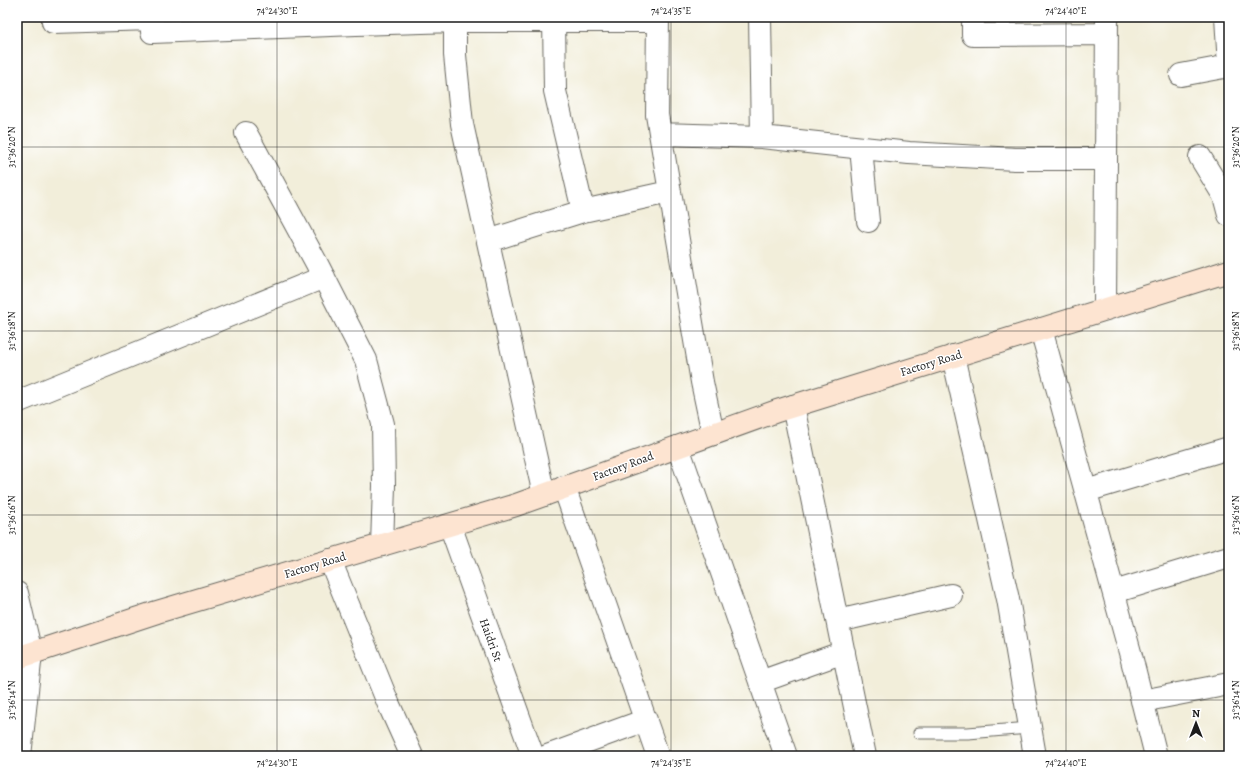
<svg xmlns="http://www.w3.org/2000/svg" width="1246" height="773" font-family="Alegreya,serif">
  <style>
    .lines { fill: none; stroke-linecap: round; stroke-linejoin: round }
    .service-casing { stroke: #67665e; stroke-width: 13 }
    .minor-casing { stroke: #67665e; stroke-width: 24 }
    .secondary-casing { stroke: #67665e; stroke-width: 24 }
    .service { stroke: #fff; stroke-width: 11 }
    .minor { stroke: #fff; stroke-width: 22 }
    .secondary { stroke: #fde4d1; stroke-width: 22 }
    .ticks { fill: none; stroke: #1c1c1c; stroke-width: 1; stroke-opacity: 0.45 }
    .labels { text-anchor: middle; stroke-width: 3; stroke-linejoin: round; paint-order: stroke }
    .street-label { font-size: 12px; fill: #1c1c1c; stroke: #fff }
    .neatline { fill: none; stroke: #1c1c1c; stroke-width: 1.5 }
    .ticks-label { font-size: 10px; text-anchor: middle; fill: #1c1c1c }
  </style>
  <rect width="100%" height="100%" fill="#fff"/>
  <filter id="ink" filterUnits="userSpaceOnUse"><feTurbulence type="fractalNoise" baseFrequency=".025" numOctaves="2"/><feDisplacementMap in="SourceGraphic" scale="8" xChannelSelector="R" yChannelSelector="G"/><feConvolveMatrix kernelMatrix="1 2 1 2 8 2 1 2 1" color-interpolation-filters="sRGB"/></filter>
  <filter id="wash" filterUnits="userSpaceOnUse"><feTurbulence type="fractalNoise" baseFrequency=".012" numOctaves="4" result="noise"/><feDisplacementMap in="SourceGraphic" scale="16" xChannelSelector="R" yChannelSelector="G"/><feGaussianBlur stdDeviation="0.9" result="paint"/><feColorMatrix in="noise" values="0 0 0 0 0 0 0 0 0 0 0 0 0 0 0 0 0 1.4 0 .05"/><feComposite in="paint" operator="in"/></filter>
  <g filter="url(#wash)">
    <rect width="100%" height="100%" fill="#f2eeda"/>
  </g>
  <g filter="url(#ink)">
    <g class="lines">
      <g class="service-casing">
        <path id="service" d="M919,733H968L1030,728"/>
      </g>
      <g class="minor-casing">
        <path id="minor" d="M152,17V32L356,24
          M356,17V24L455,21H658
          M455,17V55L462,124L544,495
          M658,17L657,115L702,382L713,434
          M760,17L762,137L909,153L1015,159H1106
          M973,17V35L1107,34
          M53,22L152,19
          M1181,75L1229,66L1226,17
          M246,133L316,262L366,360L383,424L384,486L382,545
          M660,134L762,137
          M861,148L868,221
          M1200,157L1224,196L1229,215
          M583,211L669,192
          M488,241L583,211L555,91L554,17
          M1105,309L1107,17
          M1041,329L1131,656L1156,756
          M953,356L1008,599L1035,756
          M17,402L324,277
          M793,406L865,756
          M678,447L786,756
          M564,487L658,756
          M1086,491L1229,448
          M450,525L533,756
          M330,560L389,705L412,756
          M1114,592L1229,557
          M17,593L31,653L20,756
          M838,621L951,595
          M760,682L844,652
          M1142,701L1229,684
          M547,756L646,720"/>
      </g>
      <g class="secondary-casing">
        <path id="secondary" d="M17,658L157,612L516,505L777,411L1229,271"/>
      </g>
      <use href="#service" class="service"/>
      <use href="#minor" class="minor"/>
      <use href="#secondary" class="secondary"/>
    </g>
  </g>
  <path class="ticks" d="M277,17V756M671,17V756M1066,17V756M17,147H1229M17,331H1229M17,515H1229M17,700H1229"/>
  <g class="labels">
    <g class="street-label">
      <text transform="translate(931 363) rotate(-17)" y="4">Factory Road</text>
      <text transform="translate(623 466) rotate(-20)" y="4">Factory Road</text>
      <text transform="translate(315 565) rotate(-17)" y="4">Factory Road</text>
      <text transform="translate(491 640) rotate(70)" y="4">Haidri St</text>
    </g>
  </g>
  <rect width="1246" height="773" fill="none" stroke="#fff" stroke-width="44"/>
  <g transform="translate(1196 723)" stroke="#ffffff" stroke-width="3" paint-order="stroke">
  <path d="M0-3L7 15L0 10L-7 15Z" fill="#1c1c1c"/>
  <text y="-6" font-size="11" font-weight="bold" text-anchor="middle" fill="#1c1c1c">N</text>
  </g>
  <rect x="22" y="22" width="1202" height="729" class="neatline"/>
  <g class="ticks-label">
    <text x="277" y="14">74°24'30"E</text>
    <text x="671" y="14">74°24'35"E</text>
    <text x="1066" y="14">74°24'40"E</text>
    <text transform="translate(11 147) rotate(-90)" y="4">31°36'20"N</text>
    <text transform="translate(1235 147) rotate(-90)" y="4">31°36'20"N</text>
    <text transform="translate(11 331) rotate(-90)" y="4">31°36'18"N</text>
    <text transform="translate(1235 331) rotate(-90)" y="4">31°36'18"N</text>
    <text transform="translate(11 515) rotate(-90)" y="4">31°36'16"N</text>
    <text transform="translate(1235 515) rotate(-90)" y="4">31°36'16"N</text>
    <text transform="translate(11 700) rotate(-90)" y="4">31°36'14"N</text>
    <text transform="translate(1235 700) rotate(-90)" y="4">31°36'14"N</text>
    <text x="277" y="766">74°24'30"E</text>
    <text x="671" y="766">74°24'35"E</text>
    <text x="1066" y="766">74°24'40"E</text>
  </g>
</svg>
